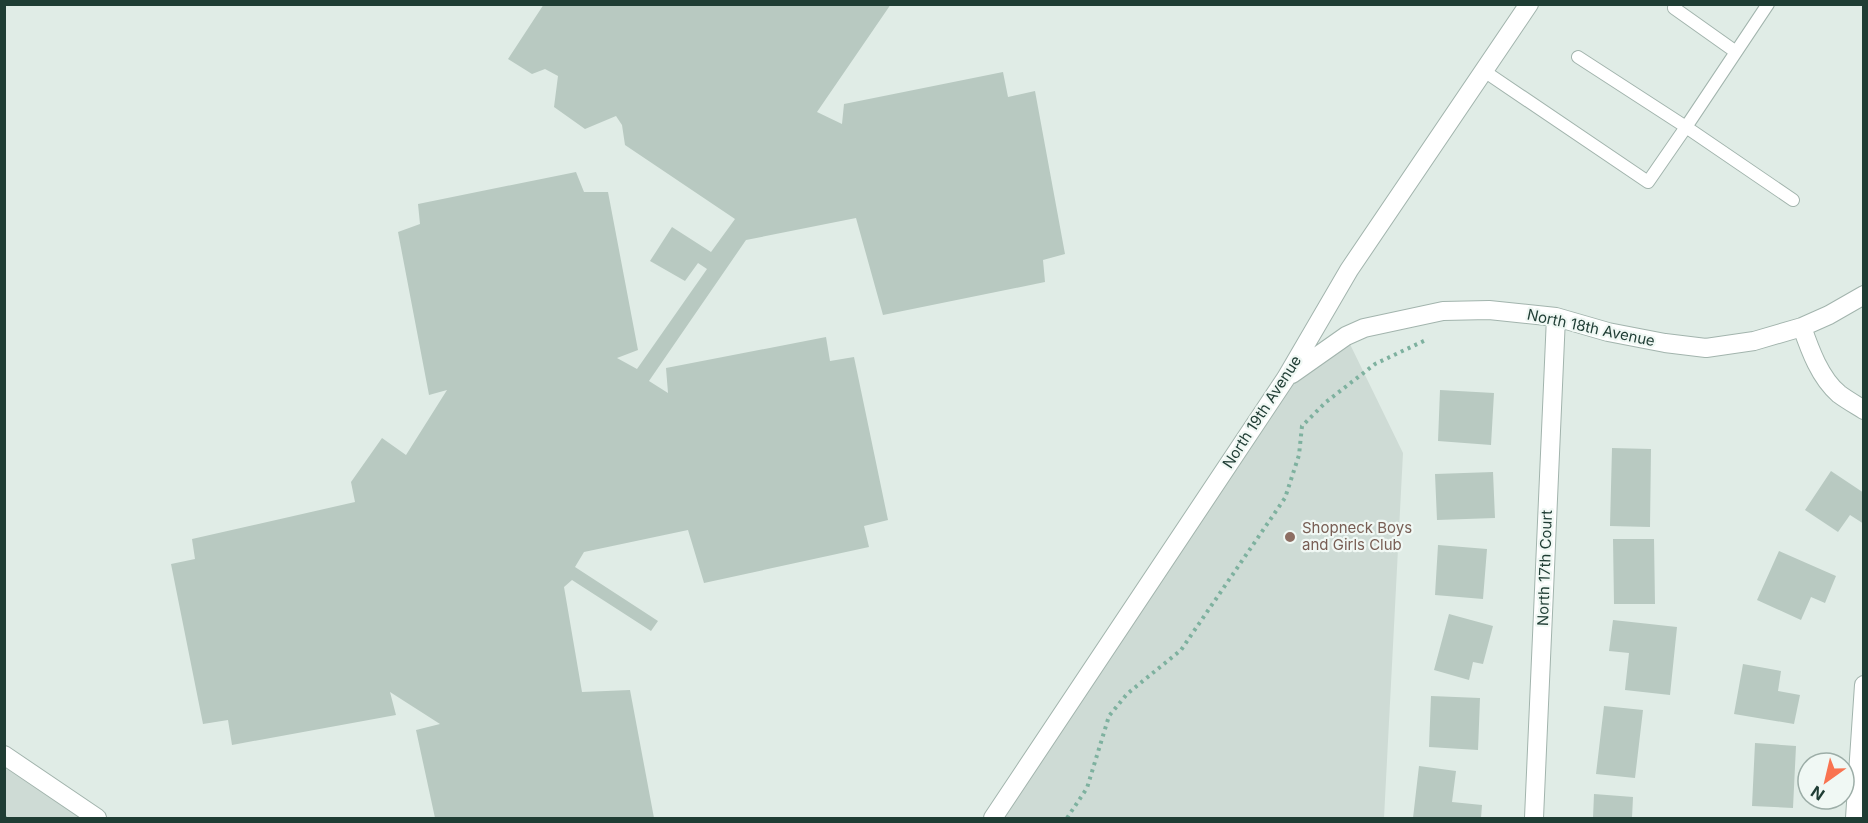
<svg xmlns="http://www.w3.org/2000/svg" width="1868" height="823" font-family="Inter,sans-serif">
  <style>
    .built { fill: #cedbd5 }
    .building { fill: #b8c9c1 }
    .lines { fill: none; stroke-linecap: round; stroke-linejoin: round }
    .service-casing { stroke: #a2b4ad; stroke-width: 14 }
    .minor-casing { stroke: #a2b4ad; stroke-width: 20 }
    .tertiary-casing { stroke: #a2b4ad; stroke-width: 20 }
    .path { stroke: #7eb19f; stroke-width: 4; stroke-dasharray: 3 4.5; stroke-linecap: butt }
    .service { stroke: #fff; stroke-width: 12 }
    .minor { stroke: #fff; stroke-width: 18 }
    .tertiary { stroke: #fff; stroke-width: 18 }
    .education-dot { fill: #8d6e63; stroke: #f0f8f4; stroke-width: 2 }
    .labels { text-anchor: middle; stroke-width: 4.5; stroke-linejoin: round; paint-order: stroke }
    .street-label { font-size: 15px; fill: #1f3d34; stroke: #f0f8f4 }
    .education-label { font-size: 15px; fill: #785e54; stroke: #f0f8f4; text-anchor: start }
  </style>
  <rect width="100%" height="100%" fill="#e0ece6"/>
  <path class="built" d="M1346,336L1403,453L1384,818H993L1286,378Z
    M5,755L97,818H5Z"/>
  <path class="building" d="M544,4H891L817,112L842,124L844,104L1003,72L1008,97L1035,91L1065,254L1043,260L1045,282L883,315L856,218L746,240L649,381L668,393L666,368L826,337L830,361L854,357L888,520L864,526L869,547L704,583L688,530L584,552L575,567L658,621L651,631L572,580L564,587L582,692L630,690L654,818H435L416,730L440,724L390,692L396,715L232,745L228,720L203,724L171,564L195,559L192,539L355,502L351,482L382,438L406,455L447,390L429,395L398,232L420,224L418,204L576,172L584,192H608L638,350L617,358L637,369L707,269L698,263L685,281L650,261L672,227L711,252L735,219L625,145L622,125L616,116L585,129L554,107L558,76L545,69L532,74L508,59Z
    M1440,390L1494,393L1491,445L1438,441Z
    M1612,448L1651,449L1650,527L1610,526Z
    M1831,471L1864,493V524L1850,515L1838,532L1805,510Z
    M1493,472L1495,518L1437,520L1435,474Z
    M1613,539H1654L1655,604H1614Z
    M1438,545L1487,549L1483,599L1435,595Z
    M1779,551L1836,576L1825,603L1811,597L1801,620L1757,600Z
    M1449,614L1493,626L1483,664L1473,662L1469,680L1434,670Z
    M1613,620L1677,627L1670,695L1625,690L1629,653L1609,651Z
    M1743,664L1781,671L1778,691L1800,695L1794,724L1734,714Z
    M1431,696L1480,698L1478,750L1429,747Z
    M1604,706L1643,710L1635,778L1596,774Z
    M1755,743L1796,746L1793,808L1752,806Z
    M1419,766L1456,771L1452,802L1482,805L1481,818H1413Z
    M1594,794L1633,797L1632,818H1593Z"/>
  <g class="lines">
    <g class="service-casing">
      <path id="service" d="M1676,4L1674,8L1736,52
        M1578,57L1686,127L1768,4
        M1484,71L1648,182L1686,127L1793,200"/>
    </g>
    <g class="minor-casing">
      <path id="minor" d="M1802,327C1810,350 1820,378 1839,394C1847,400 1856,405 1864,410
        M1292,374L1346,336L1364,328L1443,311L1489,310L1556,317L1608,332L1665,343L1706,348L1754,341L1802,327L1829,315L1864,295
        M993,818L1286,378L1349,270L1529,4
        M1534,818L1556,317
        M1855,818L1864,685"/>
    </g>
    <g class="tertiary-casing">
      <path id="tertiary" d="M4,755L97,818"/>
    </g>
    <path class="path" d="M4,817L6,818
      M1067,818L1087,788L1109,716L1127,694L1181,650L1285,498L1299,455L1302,426L1326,402L1375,364L1428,339"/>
    <use href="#service" class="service"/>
    <use href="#minor" class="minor"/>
    <use href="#tertiary" class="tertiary"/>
  </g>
  <circle class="education-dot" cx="1290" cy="537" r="6"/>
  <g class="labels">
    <g class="street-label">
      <text transform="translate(1591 328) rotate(12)" y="5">North 18th Avenue</text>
      <text transform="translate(1262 412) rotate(-57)" y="5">North 19th Avenue</text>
      <text transform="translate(1545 568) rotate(-88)" y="5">North 17th Court</text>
    </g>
    <g class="education-label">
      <text x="1302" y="533">Shopneck Boys<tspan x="1302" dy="17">and Girls Club</tspan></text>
    </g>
  </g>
  <rect width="1868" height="823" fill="none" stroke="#1f3d34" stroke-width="12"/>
  <g transform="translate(1826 781) rotate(214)"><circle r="28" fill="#f0f8f4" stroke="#9cada7" stroke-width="1.5"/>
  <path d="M0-4.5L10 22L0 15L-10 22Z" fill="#f97350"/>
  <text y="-9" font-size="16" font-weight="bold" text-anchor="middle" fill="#1f3d34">N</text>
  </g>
</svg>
